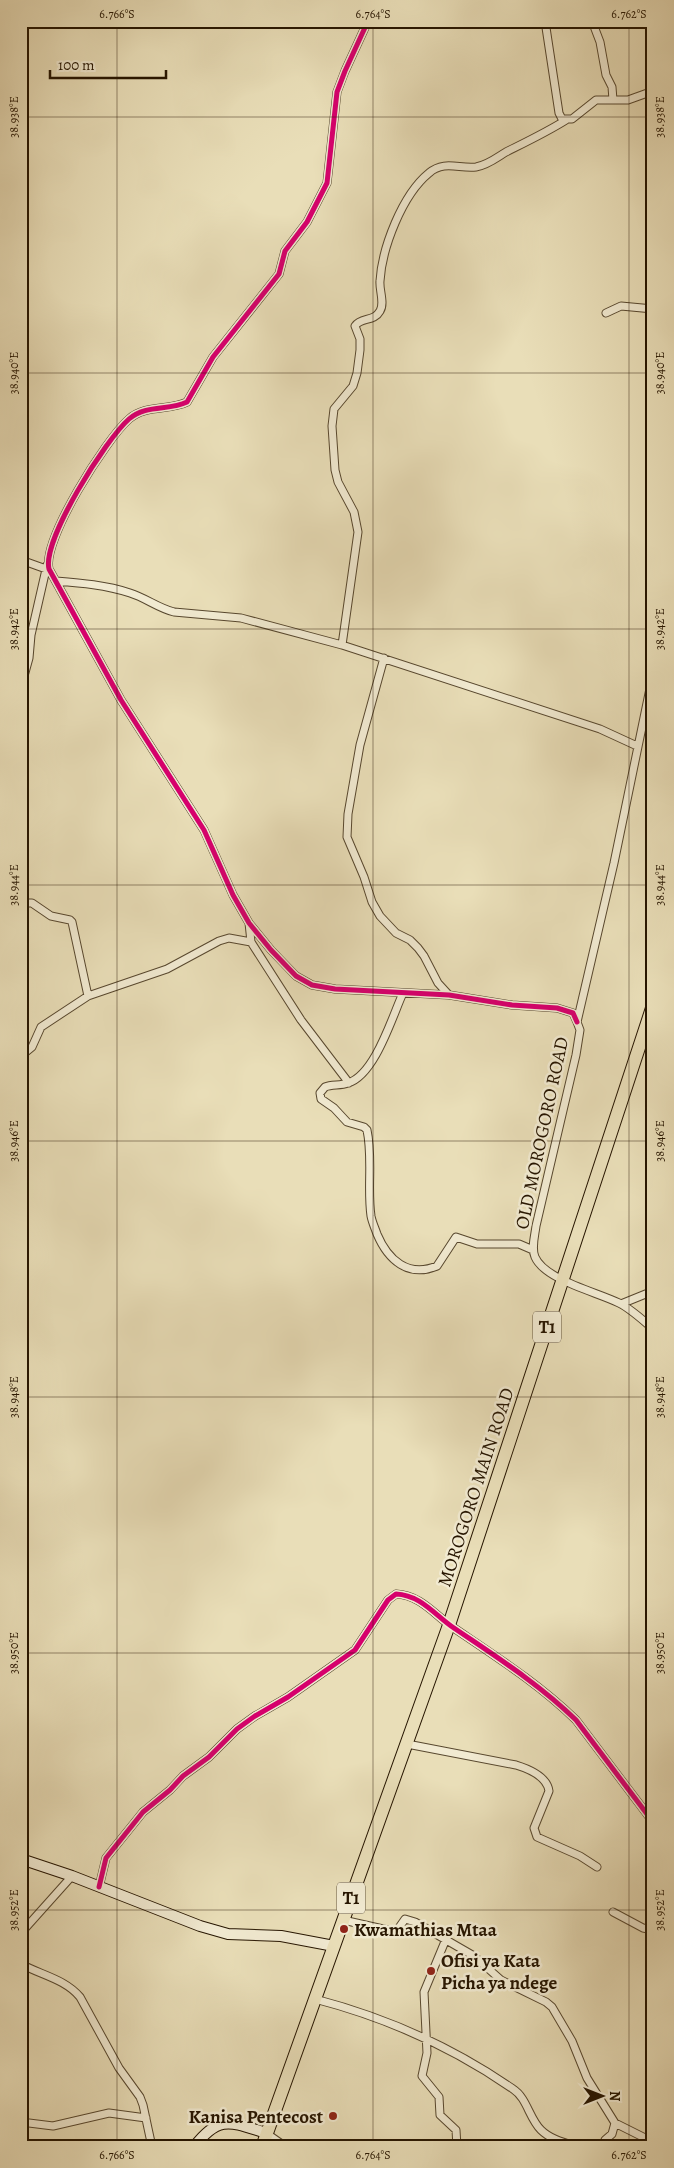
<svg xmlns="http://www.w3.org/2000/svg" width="674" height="2168" font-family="Alegreya,serif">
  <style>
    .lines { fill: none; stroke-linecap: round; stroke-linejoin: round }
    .street-casing { stroke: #57472e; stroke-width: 9 }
    .secondary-casing { stroke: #261500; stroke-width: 12 }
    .highway-casing { stroke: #261500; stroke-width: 14 }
    .street { stroke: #f1ead1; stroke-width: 7 }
    .secondary { stroke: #f1ead1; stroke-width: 10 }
    .highway { stroke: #e9deb8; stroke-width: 12 }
    .cycleway-casing { stroke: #f1ead1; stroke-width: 8 }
    .cycleway { stroke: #d6006c; stroke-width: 5 }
    .ticks { fill: none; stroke: #261500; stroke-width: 1; stroke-opacity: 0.45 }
    .poi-dot { fill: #8f2418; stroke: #f1ead1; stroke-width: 2 }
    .labels { text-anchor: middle; stroke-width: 5; stroke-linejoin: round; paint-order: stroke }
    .shield { fill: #f1ead1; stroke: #63553f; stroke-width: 1 }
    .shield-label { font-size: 18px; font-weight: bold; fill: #261500 }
    .street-label { font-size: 19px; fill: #261500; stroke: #f1ead1 }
    .poi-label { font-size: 19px; font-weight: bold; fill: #261500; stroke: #f1ead1; text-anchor: start }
    .neatline { fill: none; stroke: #261500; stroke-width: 2 }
    .ticks-label { font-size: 12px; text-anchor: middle; fill: #261500 }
  </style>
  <rect width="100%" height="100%" fill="#e9deb8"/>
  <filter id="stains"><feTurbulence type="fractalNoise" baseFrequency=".004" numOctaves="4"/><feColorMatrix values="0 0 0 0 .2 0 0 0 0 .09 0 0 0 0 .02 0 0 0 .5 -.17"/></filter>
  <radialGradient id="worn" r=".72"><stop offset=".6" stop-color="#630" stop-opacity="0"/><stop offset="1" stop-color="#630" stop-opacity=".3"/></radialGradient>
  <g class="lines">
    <g class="street-casing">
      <path id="street" d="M368,21L345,71L337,92L327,183L307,222L285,251L279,274L213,357L187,402C169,411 146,404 129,419C106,439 42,540 49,569L121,700L204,830L233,895L249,923L271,950L296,976L312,985L335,989L449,995L512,1005L557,1008L573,1013L577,1022
        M545,21L559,113L562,119H572L596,100H628L653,91
        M592,21L600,42L606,75L612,87L613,100
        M606,313L621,306L653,309
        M21,560L46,569
        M56,581C81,583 106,585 130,593C146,598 158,608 174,612L241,618L342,645L600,729L637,746
        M342,645L358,532L354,512L338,482L335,470L332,426L334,409L353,386L357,373L360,350V339L355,326C361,317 374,322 380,311C385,303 379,290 380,281C382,248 402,195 429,173C444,160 459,169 476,167C488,165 496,158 506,152C526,142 547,132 566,120
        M384,658L360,745L348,814L347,837L364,877L372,902L380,916L396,933L410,940L418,948L424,956L438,983L449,995
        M653,674L614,863L577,1022L580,1030L576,1055L536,1226C535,1235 531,1248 535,1257C545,1280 597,1292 619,1303C631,1309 643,1320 653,1329
        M21,687L29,658L31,635L47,565
        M21,903H32L51,916L70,920L72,922L88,996
        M249,923L251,942L301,1020L349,1083
        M403,993C392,1017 375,1075 348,1083C340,1086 332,1084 325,1087L320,1093L321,1099L334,1108L347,1122L364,1127L367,1130C373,1158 367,1188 371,1216C372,1222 375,1228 377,1234C388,1260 408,1278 437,1266L456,1237L477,1244H519L533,1250
        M21,1056L32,1047L41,1027L88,996L167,969L219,941L229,938L251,942
        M621,1304L653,1291
        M407,1744L516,1765C529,1769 547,1776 549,1791L534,1828L537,1837L580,1856L597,1867
        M99,1887L106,1858L143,1812L170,1790L183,1776L209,1757L237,1729L255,1716L288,1697L355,1650L388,1600L396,1594C420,1595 434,1614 451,1626C495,1656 538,1683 576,1720L653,1822
        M613,1912L643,1928L648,1929L653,1925
        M343,1920L392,1931L398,1929L405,1919L415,1922L474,1956L501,1980L546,2002L552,2007L572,2041L587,2078L615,2123L612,2134L605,2140L604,2147
        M21,1933L72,1876
        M446,1939L424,1992L427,2053L422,2076L439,2097L440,2115L456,2130L457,2147
        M21,1964C41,1975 65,1979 80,1997L119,2068L140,2097L143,2105L152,2147
        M315,1999C388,2018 451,2046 513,2089C527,2098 529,2118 541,2130C551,2140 566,2143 579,2147
        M21,2122L53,2126L109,2113L146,2118
        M615,2123L653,2142
        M266,2133L286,2147"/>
    </g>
    <g class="secondary-casing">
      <path id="secondary" d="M21,1859L72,1876L200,1926L228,1934L281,1936L334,1946
        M194,2147C219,2114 231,2122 266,2133"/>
    </g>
    <g class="highway-casing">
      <path id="highway" d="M262,2147L449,1625L653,1005"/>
    </g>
    <use href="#street" class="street"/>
    <use href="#secondary" class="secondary"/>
    <use href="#highway" class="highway"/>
    <g class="cycleway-casing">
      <path id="cycleway" d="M368,21L345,71L337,92L327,183L307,222L285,251L279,274L213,357L187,402C169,411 146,404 129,419C106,439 42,540 49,569L121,700L204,830L233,895L249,923L271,950L296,976L312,985L335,989L449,995L512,1005L557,1008L573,1013L577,1022
        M99,1887L106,1858L143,1812L170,1790L183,1776L209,1757L237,1729L255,1716L288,1697L355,1650L388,1600L396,1594C420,1595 434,1614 451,1626C495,1656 538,1683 576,1720L653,1822"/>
    </g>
    <use href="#cycleway" class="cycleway"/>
  </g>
  <path class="ticks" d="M117,21V2147M373,21V2147M629,21V2147M21,117H653M21,373H653M21,629H653M21,885H653M21,1141H653M21,1397H653M21,1653H653M21,1910H653"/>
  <g class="poi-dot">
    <circle cx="344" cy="1929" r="5"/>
    <circle cx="431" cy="1971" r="5"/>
    <circle cx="333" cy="2116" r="5"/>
  </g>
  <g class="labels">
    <g class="shield">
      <rect x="533" y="1311.5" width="28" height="31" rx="4"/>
      <rect x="337" y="1882.5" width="28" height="31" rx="4"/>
    </g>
    <g class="shield-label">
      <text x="547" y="1333">T1</text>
      <text x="351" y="1904">T1</text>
    </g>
    <g class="street-label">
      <text transform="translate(541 1133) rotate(-78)" y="7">OLD MOROGORO ROAD</text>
      <text transform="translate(475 1487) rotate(-72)" y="7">MOROGORO MAIN ROAD</text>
    </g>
    <g class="poi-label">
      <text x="354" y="1936">Kwamathias Mtaa</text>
      <text x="441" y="1967">Ofisi ya Kata<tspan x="441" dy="22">Picha ya ndege</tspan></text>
      <text x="323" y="2123" text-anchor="end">Kanisa Pentecost</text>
    </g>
  </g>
  <rect width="674" height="2168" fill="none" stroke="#e9deb8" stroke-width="55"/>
  <g transform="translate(602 2096) rotate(90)" stroke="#f1ead1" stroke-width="4" paint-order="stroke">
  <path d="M0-4L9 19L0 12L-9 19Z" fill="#261500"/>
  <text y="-8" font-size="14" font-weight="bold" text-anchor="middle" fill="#261500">N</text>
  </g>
  <path d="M50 70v8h116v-8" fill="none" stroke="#261500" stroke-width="2.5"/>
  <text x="58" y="70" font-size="15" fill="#261500" stroke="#f1ead1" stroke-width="4" paint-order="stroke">100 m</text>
  <rect x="28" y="28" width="618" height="2112" class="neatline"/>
  <g class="ticks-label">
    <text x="117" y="18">6.766°S</text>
    <text x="373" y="18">6.764°S</text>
    <text x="629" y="18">6.762°S</text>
    <text transform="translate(14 117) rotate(-90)" y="4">38.938°E</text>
    <text transform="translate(660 117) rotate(-90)" y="4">38.938°E</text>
    <text transform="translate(14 373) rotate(-90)" y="4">38.940°E</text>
    <text transform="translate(660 373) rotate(-90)" y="4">38.940°E</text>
    <text transform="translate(14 629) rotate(-90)" y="4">38.942°E</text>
    <text transform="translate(660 629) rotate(-90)" y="4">38.942°E</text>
    <text transform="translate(14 885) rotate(-90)" y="4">38.944°E</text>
    <text transform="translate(660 885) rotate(-90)" y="4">38.944°E</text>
    <text transform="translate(660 1141) rotate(-90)" y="4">38.946°E</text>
    <text transform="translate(14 1141) rotate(-90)" y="4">38.946°E</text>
    <text transform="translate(14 1397) rotate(-90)" y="4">38.948°E</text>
    <text transform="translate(660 1397) rotate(-90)" y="4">38.948°E</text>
    <text transform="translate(14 1653) rotate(-90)" y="4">38.950°E</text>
    <text transform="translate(660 1653) rotate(-90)" y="4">38.950°E</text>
    <text transform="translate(14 1910) rotate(-90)" y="4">38.952°E</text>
    <text transform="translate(660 1910) rotate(-90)" y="4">38.952°E</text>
    <text x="117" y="2159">6.766°S</text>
    <text x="373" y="2159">6.764°S</text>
    <text x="629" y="2159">6.762°S</text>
  </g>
  <rect width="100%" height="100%" filter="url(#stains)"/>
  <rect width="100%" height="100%" fill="url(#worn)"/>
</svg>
